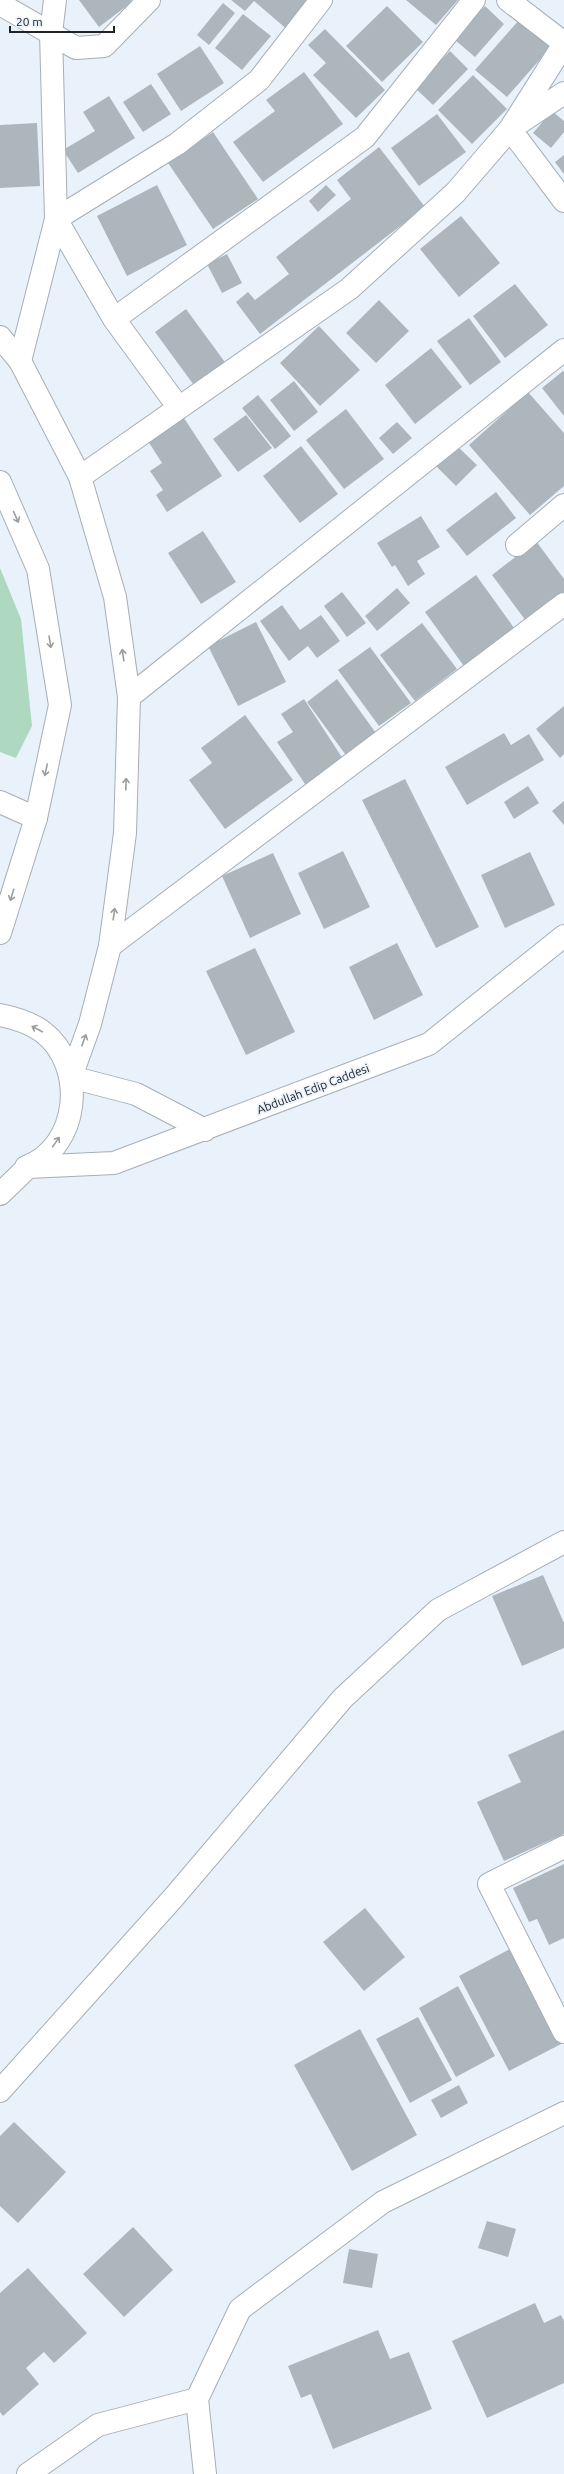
<svg xmlns="http://www.w3.org/2000/svg" width="564" height="2474" font-family="Ubuntu,sans-serif">
  <style>
    .green { fill: #aed9c0 }
    .building { fill: #adb6bd }
    .lines { fill: none; stroke-linecap: round; stroke-linejoin: round }
    .street-casing { stroke: #a6aeb6; stroke-width: 24 }
    .secondary-casing { stroke: #a6aeb6; stroke-width: 24 }
    .street { stroke: #fff; stroke-width: 22 }
    .secondary { stroke: #fff; stroke-width: 22 }
    .oneway { stroke: #9b9c9d }
    .labels { text-anchor: middle; stroke-width: 3.5; stroke-linejoin: round; paint-order: stroke }
    .street-label { font-size: 12px; fill: #202326; stroke: #e9f2fa }
  </style>
  <rect width="100%" height="100%" fill="#e9f2fa"/>
  <path class="green" d="M0,568L21,619L32,726L16,758L0,752Z"/>
  <path class="building" d="M79,0H131L132,2L99,27Z
    M231,0H315L289,31L254,1L245,11Z
    M406,0H458L436,25Z
    M223,3L235,13L209,45L197,35Z
    M387,6L423,42L382,82L346,46Z
    M485,6L504,24L475,57L455,40Z
    M243,14L271,36L242,70L215,48Z
    M520,19L551,47L507,97L475,70Z
    M325,29L385,90L356,118L313,75L326,63L308,45Z
    M200,46L224,83L181,111L157,74Z
    M450,51L468,69L433,105L414,87Z
    M304,72L343,124L263,182L233,142L275,111L266,100Z
    M473,75L507,109L472,144L438,110Z
    M151,84L171,114L143,132L123,102Z
    M109,96L135,138L78,173L63,150L95,131L83,112Z
    M552,111L564,121V132L551,148L533,133Z
    M437,114L466,152L419,186L391,148Z
    M37,123L40,186L0,188V125Z
    M213,132L258,199L213,229L168,163Z
    M379,147L425,207L260,334L236,302L248,292L255,300L289,274L276,257L351,199L337,180Z
    M564,155V174L555,162Z
    M157,185L187,245L127,276L97,216Z
    M326,185L336,195L318,212L309,201Z
    M461,216L500,263L459,297L420,249Z
    M227,254L242,283L222,293L207,264Z
    M515,284L548,325L505,358L473,316Z
    M379,300L409,331L376,363L346,333Z
    M186,309L227,365L196,388L155,332Z
    M469,318L501,362L470,385L437,341Z
    M319,326L360,370L320,406L280,363Z
    M431,348L462,387L415,424L385,385Z
    M563,371L564,372V416L542,388Z
    M294,381L318,412L294,431L270,400Z
    M528,392L564,433V486L530,515L469,445Z
    M258,395L291,436L275,449L242,408Z
    M346,409L384,459L344,489L306,440Z
    M182,415L222,476L167,512L156,495L163,490L150,471L162,463L146,438Z
    M246,415L272,448L238,472L213,439Z
    M397,422L412,438L393,454L379,438Z
    M301,446L338,494L300,523L263,476Z
    M457,446L477,465L456,486L436,466Z
    M496,492L516,518L467,556L446,530Z
    M421,516L440,547L417,561L425,574L408,586L395,565L392,567L377,543Z
    M203,531L236,582L201,604L168,553Z
    M536,541L564,579V592L526,621L492,575Z
    M476,575L517,632L466,669L425,612Z
    M397,588L410,603L377,631L365,616Z
    M342,592L366,623L347,637L324,606Z
    M282,605L300,630L321,615L340,641L317,658L308,646L289,661L260,621Z
    M256,622L286,682L238,706L208,646Z
    M422,623L457,669L415,701L380,655Z
    M370,647L411,703L379,726L338,670Z
    M337,679L378,736L348,758L307,702Z
    M304,699L345,762L307,787L277,742L293,732L281,714Z
    M564,706V754L560,758L536,729Z
    M245,715L293,780L225,829L189,780L212,763L201,748Z
    M504,733L511,745L529,734L544,760L467,805L445,767Z
    M405,779L479,927L436,948L362,800Z
    M528,786L539,803L514,819L504,802Z
    M564,801V825L552,811Z
    M343,851L370,907L324,929L298,873Z
    M530,852L555,905L505,928L481,875Z
    M273,853L301,914L250,938L222,876Z
    M397,943L423,995L374,1020L349,967Z
    M255,948L295,1032L246,1055L206,971Z
    M543,1575L564,1623V1648L522,1666L492,1596Z
    M564,1730V1834L504,1861L477,1802L521,1782L508,1755Z
    M564,1864V1938L549,1945L537,1919L529,1922L513,1888Z
    M365,1908L405,1957L364,1991L323,1942Z
    M514,1947L563,2043L509,2071L459,1976Z
    M458,1986L495,2056L456,2077L419,2008Z
    M418,2017L452,2080L410,2103L376,2039Z
    M360,2029L417,2135L352,2171L294,2065Z
    M459,2085L468,2103L441,2118L431,2100Z
    M14,2122L66,2172L18,2223L0,2206V2136Z
    M487,2221L516,2229L508,2257L478,2248Z
    M133,2227L173,2270L124,2317L83,2274Z
    M349,2249L378,2254L372,2288L343,2283Z
    M28,2268L87,2333L54,2363L44,2352L26,2368L39,2384L3,2416L0,2412V2293Z
    M535,2303L544,2323L561,2315L564,2321V2383L487,2418L452,2341Z
    M378,2330L390,2359L409,2352L432,2409L333,2449L311,2394L301,2398L288,2366Z"/>
  <g class="lines">
    <g class="street-casing">
      <path id="street" d="M508,0L564,43
        M0,4L76,48L104,46L149,0
        M564,93L510,129L564,201
        M114,319L365,137L474,0
        M20,361L56,219L51,33L55,0
        M179,408L114,319L56,219L177,144L259,80L321,0
        M80,477L349,289L455,193L510,129L564,44
        M517,545L564,505
        M129,697L564,350
        M0,802L36,818
        M110,946L564,604
        M564,1847L489,1884L564,2032
        M0,2091L174,1897L343,1698L438,1610L564,1542
        M28,2474L98,2425L197,2399"/>
    </g>
    <g class="secondary-casing">
      <path id="secondary" d="M0,337L20,361L80,477L115,597L129,697L125,833L110,946L90,1024L71,1077L136,1094L205,1130
        M0,482L38,569L60,705L36,818L0,933
        M0,1015C15,1018 30,1022 43,1032C87,1066 80,1147 26,1167
        M0,1194L28,1167L114,1163L429,1044L564,936
        M205,2474L197,2399L240,2309L383,2202L564,2113"/>
    </g>
    <use href="#street" class="street"/>
    <use href="#secondary" class="secondary"/>
  </g>
  <defs><path id="oneway-shaft" d="M-6 0H5M1.5-3L5.5 0L1.5 3" fill="none" stroke-width="1.6" stroke-linecap="round" stroke-linejoin="round"/></defs>
  <g class="oneway">
    <use href="#oneway-shaft" transform="translate(16 517) rotate(66)"/>
    <use href="#oneway-shaft" transform="translate(50 642) rotate(81)"/>
    <use href="#oneway-shaft" transform="translate(123 655) rotate(-98)"/>
    <use href="#oneway-shaft" transform="translate(46 770) rotate(102)"/>
    <use href="#oneway-shaft" transform="translate(126 784) rotate(-88)"/>
    <use href="#oneway-shaft" transform="translate(12 895) rotate(107)"/>
    <use href="#oneway-shaft" transform="translate(114 914) rotate(-82)"/>
    <use href="#oneway-shaft" transform="translate(37 1029) rotate(-152)"/>
    <use href="#oneway-shaft" transform="translate(84 1040) rotate(-70)"/>
    <use href="#oneway-shaft" transform="translate(56 1142) rotate(-55)"/>
  </g>
  <g class="labels">
    <g class="street-label">
      <text transform="translate(313 1089) rotate(-21)" y="4">Abdullah Edip Caddesi</text>
    </g>
  </g>
  <path d="M10 26v6h104v-6" fill="none" stroke="#202326" stroke-width="2"/>
  <text x="16" y="26" font-size="12" fill="#202326" stroke="#e9f2fa" stroke-width="3" paint-order="stroke">20 m</text>
</svg>
